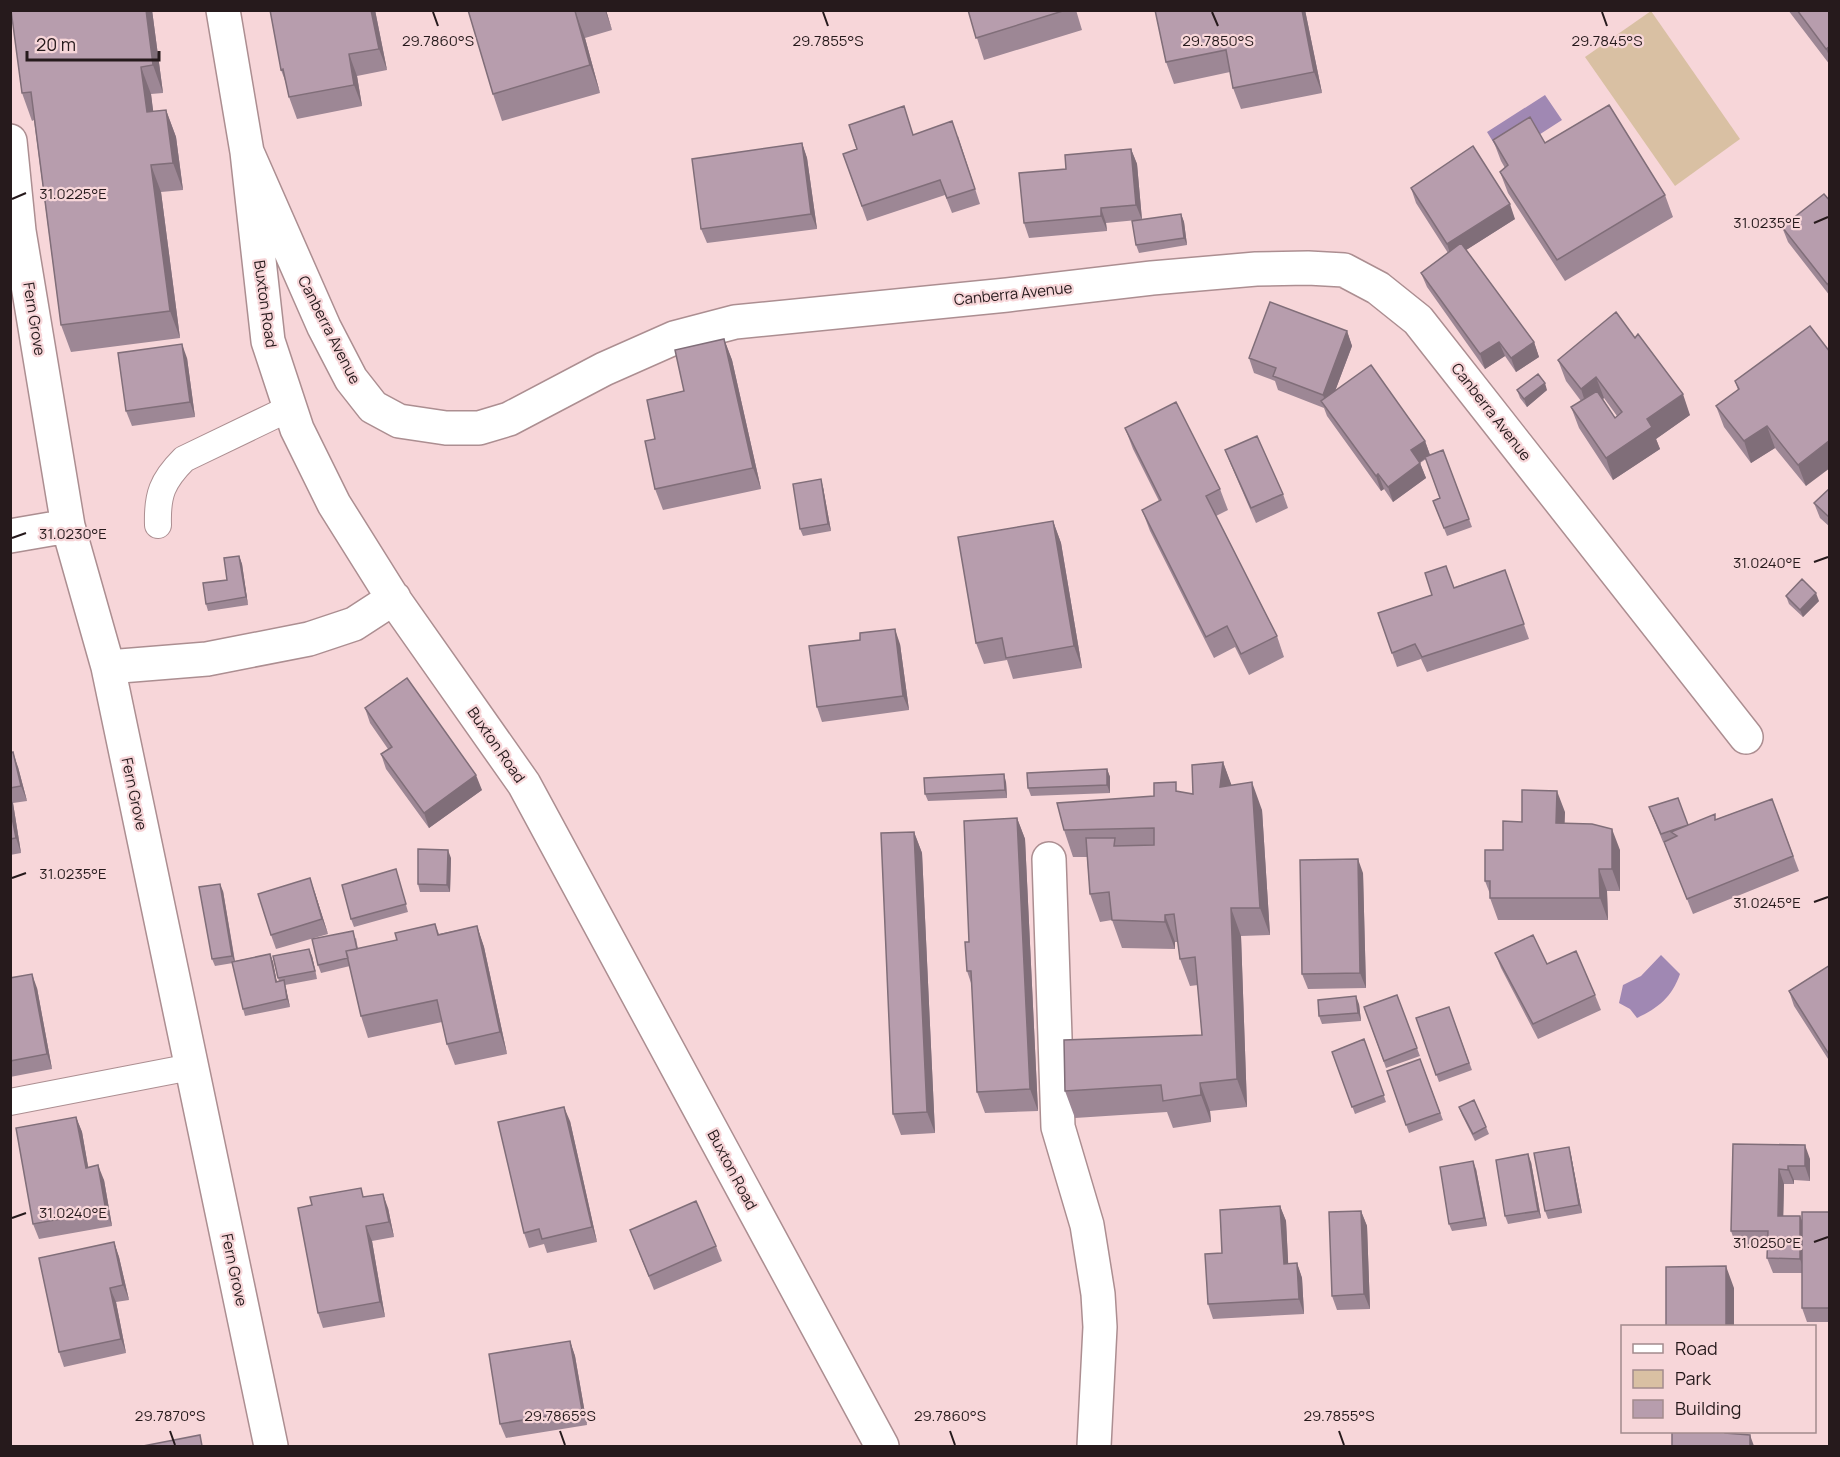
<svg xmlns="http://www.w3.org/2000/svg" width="1840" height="1457" font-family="Manrope,sans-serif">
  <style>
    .green { fill: #d9c0a3 }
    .water { fill: #a088b3 }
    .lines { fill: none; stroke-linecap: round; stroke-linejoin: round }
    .lane-casing { stroke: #ac8e91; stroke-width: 28 }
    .street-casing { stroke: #ac8e91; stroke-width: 36 }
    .lane { stroke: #fff; stroke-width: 26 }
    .street { stroke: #fff; stroke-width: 33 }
    .wall { fill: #9d8795; fill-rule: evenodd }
    .shaded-wall { fill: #806e79 }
    .building { fill: #b79dad; stroke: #806e79; stroke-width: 1.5 }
    .ticks { fill: none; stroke: #261a1c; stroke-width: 2 }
    .labels { text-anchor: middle; stroke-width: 4.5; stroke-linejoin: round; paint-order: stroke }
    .street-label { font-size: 15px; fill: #261a1c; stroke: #f7d6d9 }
    .ticks-label { font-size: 15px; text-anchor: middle; fill: #261a1c; stroke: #f7d6d9; stroke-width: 4.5; stroke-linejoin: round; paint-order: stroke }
  </style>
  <rect width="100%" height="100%" fill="#f7d6d9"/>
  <path class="green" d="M1651,11L1740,139L1675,186L1585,57Z"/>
  <path class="water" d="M1545,95L1562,120L1503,158L1487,132Z
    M1661,955L1680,974C1672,997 1658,1008 1637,1018L1630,1009L1619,1003L1623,985L1641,976Z"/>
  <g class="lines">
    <g class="lane-casing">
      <path id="lane" d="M158,525C157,495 162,481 184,459L290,408
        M10,1102L191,1067"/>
    </g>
    <g class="street-casing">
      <path id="street" d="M223,10L247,152L268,341L297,429L334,504L391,595L524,784L882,1446
        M10,141L19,231L68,526L108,667L271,1446
        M247,152L324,327L351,379L373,407L399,421L446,428H479L509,419L604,369L674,338L735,322L1007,295L1152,278L1256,269L1308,268L1344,270L1378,288L1418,320L1746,737
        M10,536L68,526
        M108,667L207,659L309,639L354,624L394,598
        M1049,859L1058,1127L1087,1225L1098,1294L1100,1327L1094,1446"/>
    </g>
    <use href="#lane" class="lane"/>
    <use href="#street" class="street"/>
  </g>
  <path class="wall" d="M152,10L163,93L151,94L153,112L166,110L176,137L183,190L161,192L180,338L71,352L61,325L34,120L32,121L22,93Z
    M375,10L387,70L357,76L362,106L297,119L289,97L286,83L281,70Z
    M468,10H606L612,30L585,38L600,93L502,121L493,94Z
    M968,10H1076L1082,30L984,60Z
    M1155,10H1305L1322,93L1241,109L1233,88L1230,72L1174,84L1166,62Z
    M1788,10H1830V65Z
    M914,134L958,136L980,204L952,213L945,195L867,221L843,154Z
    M1493,140L1545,143L1665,195L1673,217L1565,281L1508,193L1500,172L1505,168L1501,161Z
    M802,143L807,158L817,229L707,243L701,229Z
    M1131,149L1137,164L1142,220L1181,214L1184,222L1187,245L1139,253L1136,245L1137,220L1106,223L1107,231L1029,238L1024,223L1066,169Z
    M1411,188L1515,219L1466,250L1534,342L1539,357L1516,372L1505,356L1485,369L1427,287L1421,273L1448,253L1416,203Z
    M1830,201V296L1788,242L1782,227Z
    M1810,326L1806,486L1775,448L1751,463L1724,427L1716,406L1738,390L1735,381Z
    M1347,331L1352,346L1335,391L1425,441L1430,455L1443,450L1472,527L1447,536L1433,501L1440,498L1426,459L1420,463L1426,478L1393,502L1384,489L1381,491L1327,416L1324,408L1278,390L1275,381L1254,373L1249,358Z
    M724,339L732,360L761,489L663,510L655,489L684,391Z
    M187,358L195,417L132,426L126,411Z
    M1558,360L1690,415L1656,439L1660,449L1613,480L1579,428L1571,407L1581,401L1566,381ZM1604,398L1617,416L1615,418L1603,399Z
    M1517,390H1547L1527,407L1520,398Z
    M1125,428L1220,489L1228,510L1216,516L1277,636L1284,657L1249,675L1235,647L1214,658L1150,531L1142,510L1159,501L1133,449Z
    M1225,450L1283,494L1288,508L1256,523L1231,465Z
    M823,487L831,531L803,536L800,529Z
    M1830,488V527L1820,518L1814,503Z
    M1053,521L1061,543L1082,668L1013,679L1007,660L984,664L976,643Z
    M239,556L242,564L248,605L208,611L206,604L227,580Z
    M1505,570L1529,639L1427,672L1421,659L1397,667L1378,613Z
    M1786,596L1819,601L1803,617L1789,604Z
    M860,640L900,644L909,710L822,722L817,707Z
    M365,708L482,790L429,828L386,769L381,754L388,749L370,723Z
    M10,753L18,767L27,801L13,803L21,853L10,855Z
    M1223,762L1231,785L1262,810L1270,935L1241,936L1247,1107L1210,1111L1211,1122L1173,1128L1167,1112L1075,1118L1065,1091L1202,1035L1198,985L1190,986L1180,959L1178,942H1175V949L1122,948L1112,920L1100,922L1090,894L1087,857H1073L1064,830L1154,796L1180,792L1193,794Z
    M1107,769L1110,777V793L1031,796L1028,788Z
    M1006,782L1007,798L928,801L925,794Z
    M1772,799L1799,871L1693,914L1664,842L1672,839L1663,842L1652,815L1688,825L1717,819Z
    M1565,812L1564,823L1620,850V891H1607L1608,920H1498L1490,898V894L1485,881L1503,850L1522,822Z
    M1017,818L1025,839L1038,1111L985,1113L977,1092L972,986L967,971L969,942Z
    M914,832L922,853L935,1133L901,1135L893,1114Z
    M451,858L450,892H420L418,884Z
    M396,869L408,912L354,927L351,919Z
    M1363,873L1366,988L1308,989L1302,974Z
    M223,891L235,961L270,954L273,962L277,982L279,981L278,978L312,956L317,979L285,985L290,1007L245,1016L243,1009L233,963L215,966L212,959Z
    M315,893L328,934L276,949L271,935Z
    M435,924L439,934L477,926L484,947L507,1054L455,1065L447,1044L442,1022L368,1038L361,1016L350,966L321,973L318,965L356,938L358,949L397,940Z
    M1495,953L1547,964L1595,995L1601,1010L1538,1039L1501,968Z
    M1830,965V1062L1794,1006L1789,991Z
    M10,978L37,988L52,1069L10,1077Z
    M1397,995L1420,1056L1386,1068L1364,1007Z
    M1359,1004L1361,1021L1322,1024L1319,1016Z
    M1449,1007L1472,1070L1439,1082L1416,1018Z
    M1364,1039L1386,1102L1355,1114L1332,1052Z
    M1420,1059L1443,1120L1409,1133L1387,1071Z
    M1459,1107L1486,1127L1489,1134L1475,1141L1462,1115Z
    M76,1117L82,1132L88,1167L104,1180L112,1226L39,1239L33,1224Z
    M570,1121L597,1242L547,1253L544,1244L529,1248L524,1233Z
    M1733,1144L1810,1159V1181L1794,1180V1184H1784L1783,1216H1800L1802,1221L1830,1212V1322H1807L1802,1308V1273H1773L1767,1258V1246L1736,1245L1731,1231Z
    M1569,1147L1571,1155L1582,1213L1548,1219L1545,1211Z
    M1531,1162L1541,1218L1508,1224L1505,1216Z
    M1476,1169L1487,1226L1452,1231L1449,1224Z
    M364,1197L388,1208L394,1237L372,1241L385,1317L323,1328L318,1313Z
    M1280,1206L1286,1221L1288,1263H1297L1302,1278L1304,1314L1213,1319L1208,1304L1222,1253Z
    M1361,1211L1367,1226L1370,1309L1337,1310L1332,1296Z
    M630,1230L716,1246L722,1261L654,1290Z
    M114,1242L119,1257L129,1300L116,1302L126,1353L64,1367L59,1352Z
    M570,1341L575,1356L587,1425L506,1438L500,1424Z"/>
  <path class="shaded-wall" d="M146,10H152L163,93L153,65Z
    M371,10H375L387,70L379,49Z
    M605,10H606L612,30Z
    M1302,10H1305L1322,93L1314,72Z
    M575,11L585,38L600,93L590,65Z
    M1830,46V58L1826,49Z
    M349,54L357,76L362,106L354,85Z
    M141,67L151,94L157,140L147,112Z
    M166,110L176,137L183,190L173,163Z
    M802,143L807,158L817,229L811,214Z
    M1131,149L1137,164L1142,220L1136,205Z
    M151,165L161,192L180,338L170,311Z
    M1510,204L1515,219L1452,259L1447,244Z
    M1101,208L1106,223L1107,231L1101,216Z
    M1181,214L1184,222L1187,245L1184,238Z
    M1830,282V292L1827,284Z
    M1347,331L1352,346L1328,410L1323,395Z
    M724,339L732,360L761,489L753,468Z
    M1499,342L1505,356L1485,369L1480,354Z
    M1534,342L1539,357L1516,372L1511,358Z
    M182,344L187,358L195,417L190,402Z
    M1596,377L1604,398L1588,411L1581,389Z
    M1545,383L1547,390L1527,407L1524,399Z
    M1683,394L1690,415L1656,439L1660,449L1613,480L1606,458L1647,419Z
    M1767,426L1775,448L1751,463L1744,441Z
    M1830,440V468L1806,486L1798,465Z
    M1425,441L1430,455L1416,465L1411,450Z
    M1420,463L1426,478L1393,502L1388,487Z
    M1378,474L1384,489L1381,491L1376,476Z
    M821,479L823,487L831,531L828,524Z
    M1053,521L1061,543L1082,668L1074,646Z
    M239,556L242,564L248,605L246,597Z
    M1816,593L1819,601L1803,617L1800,610Z
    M895,629L900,644L909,710L903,696Z
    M13,752L18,767L27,801L21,786Z
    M1223,762L1233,789L1220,787Z
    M1107,769L1110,777V793L1107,785Z
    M1004,774L1006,782L1007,798L1005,790Z
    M476,775L482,790L429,828L424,813Z
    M1252,782L1262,810L1270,935L1260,908Z
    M1557,791L1565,812L1564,845L1556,823Z
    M10,797L13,803L21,853L16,838L10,807Z
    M1017,818L1025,839L1038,1111L1030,1089Z
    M1612,829L1620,850V891L1612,869Z
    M914,832L922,853L935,1133L927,1112Z
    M448,850L451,858L450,892L447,885Z
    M1358,859L1363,873L1366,988L1360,973Z
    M1599,869L1607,891L1608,920L1600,898Z
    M310,878L315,893L328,934L322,919Z
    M220,884L223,891L235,963L232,956Z
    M1231,908L1241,936L1247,1107L1237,1079Z
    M1165,915L1175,942V949L1165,922Z
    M477,926L484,947L507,1054L500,1032Z
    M309,949L312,956L317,979L315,971Z
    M270,954L273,962L278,989L276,982Z
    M32,974L37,988L52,1069L47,1054Z
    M284,980L286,988L290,1007L287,999Z
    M1356,996L1359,1004L1361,1021L1358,1013Z
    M1200,1083L1210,1111L1211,1122L1201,1095Z
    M564,1107L570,1121L597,1242L592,1227Z
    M76,1117L82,1132L91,1183L86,1168Z
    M1805,1145L1810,1159V1181L1805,1166Z
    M1569,1147L1571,1155L1582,1213L1579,1205Z
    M1528,1154L1531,1162L1541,1218L1538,1211Z
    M1473,1161L1476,1169L1487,1226L1484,1218Z
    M98,1165L104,1180L112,1226L106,1211Z
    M1788,1166L1794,1180V1184L1788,1170Z
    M1779,1169L1784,1184L1783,1230L1778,1216Z
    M383,1194L388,1208L394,1237L389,1222Z
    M1280,1206L1286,1221L1289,1278L1284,1264Z
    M1361,1211L1367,1226L1370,1309L1364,1294Z
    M1800,1216L1806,1231L1805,1273L1800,1259Z
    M366,1226L372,1241L385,1317L380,1302Z
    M114,1242L119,1257L129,1300L123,1285Z
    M1297,1263L1302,1278L1304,1314L1299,1299Z
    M1726,1266L1734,1288V1326H1726Z
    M110,1288L116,1302L126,1353L121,1339Z
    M570,1341L575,1356L587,1425L582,1410Z
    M1725,1431H1734L1733,1446L1725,1433Z
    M1750,1435L1754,1446H1750Z"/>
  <path class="building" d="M11,10H146L153,65L141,67L147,112L166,110L173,163L151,165L170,311L61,325L31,92L22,93Z
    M270,10H371L379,49L349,54L354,85L289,97L283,69L281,70Z
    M468,10H577L575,11L590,65L493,94Z
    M968,10H1066L976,38Z
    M1155,10H1302L1314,72L1233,88L1226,50L1166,62Z
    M1797,10H1830V46L1826,49Z
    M1609,105L1665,195L1557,260L1500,172L1508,165L1493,140L1530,117L1545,143Z
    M904,106L913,135L952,121L975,189L947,198L940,180L862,206L843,154L857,149L849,125Z
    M802,143L811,214L701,229L692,159Z
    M1473,146L1510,204L1447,244L1411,188Z
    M1131,149L1136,205L1101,208V216L1024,223L1019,173L1066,169L1065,155Z
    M1824,194L1830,201V282L1827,284L1782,227Z
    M1181,214L1184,238L1136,245L1132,221Z
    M1461,243L1534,342L1511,358L1499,342L1480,354L1421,273Z
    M1270,302L1347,331L1323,395L1273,376L1276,368L1249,358Z
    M1616,312L1635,338L1638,334L1683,394L1647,419L1652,427L1606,458L1571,407L1597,391L1615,418L1622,412L1596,377L1581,389L1558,360Z
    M1810,326L1830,352V440L1798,465L1767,426L1744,441L1716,406L1739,389L1735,381Z
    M724,339L753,468L655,489L645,441L655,439L647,400L684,391L675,350Z
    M182,344L190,402L126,411L118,353Z
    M1371,365L1425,441L1411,450L1420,463L1388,487L1378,474L1376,476L1321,401Z
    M1538,374L1545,383L1524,399L1517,390Z
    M1176,402L1220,489L1206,496L1277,636L1241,654L1227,626L1206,637L1142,510L1161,500L1125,428Z
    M1257,436L1283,494L1251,508L1225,450Z
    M1443,450L1469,519L1444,528L1433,501L1440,498L1425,457Z
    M821,479L828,524L800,529L793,484Z
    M1830,488V518L1814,503Z
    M1053,521L1074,646L1006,658L1002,638L976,643L958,537Z
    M239,556L246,597L206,604L203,583L227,580L224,558Z
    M1446,566L1454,588L1505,570L1524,624L1422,657L1415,644L1392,653L1378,613L1432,595L1425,573Z
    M1802,579L1816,593L1800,610L1786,596Z
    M895,629L903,696L817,707L809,646L860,640V633Z
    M407,678L476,775L424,813L381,754L392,747L365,708Z
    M13,752L21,786L10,788V753Z
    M1223,762L1220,787L1252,782L1260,908H1231L1237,1079L1200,1083L1201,1095L1163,1101L1161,1085L1065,1091L1064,1040L1202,1035L1195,957L1180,959L1174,914L1165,915V922L1112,920L1109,892L1090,894L1086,838H1115L1114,846L1154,845V828L1064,830L1057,803L1154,796V783L1176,782V791L1193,794L1192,765Z
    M1107,769V785L1028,788L1027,773Z
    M1004,774L1005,790L925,794L924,778Z
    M1522,790L1557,791L1556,823L1592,824L1612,829V869H1599L1600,898H1490V881H1485V850H1503V821L1522,822Z
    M1678,798L1688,825L1661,834L1649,807Z
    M1772,799L1793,856L1687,899L1664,842L1677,836L1671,832L1715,814V820Z
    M10,807L16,838L10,839Z
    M1017,818L1030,1089L977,1092L971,971H967L965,942H969L964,821Z
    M914,832L927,1112L893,1114L881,833Z
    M418,849L448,850L447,885L418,884Z
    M1358,859L1360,973L1302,974L1300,860Z
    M396,869L406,904L351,919L342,885Z
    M310,878L322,919L271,935L258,894Z
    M220,884L232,956L212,959L199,887Z
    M435,924L438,935L477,926L500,1032L447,1044L437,1000L361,1016L346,951L397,940L395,933Z
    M353,931L357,949L346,951L348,958L318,965L312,939Z
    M1533,935L1547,964L1576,951L1595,995L1533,1024L1495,953Z
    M309,949L315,971L278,978L273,956Z
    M270,954L276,982L284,980L287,999L243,1009L232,962Z
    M1830,965V1056L1789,991Z
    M32,974L47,1054L10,1061V978Z
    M1397,995L1417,1048L1384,1061L1364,1007Z
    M1356,996L1358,1013L1319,1016L1318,1000Z
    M1449,1007L1469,1063L1436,1075L1416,1018Z
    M1364,1039L1384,1095L1352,1107L1332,1052Z
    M1420,1059L1440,1113L1406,1125L1387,1071Z
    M1474,1100L1486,1127L1473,1134L1459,1107Z
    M564,1107L592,1227L542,1239L539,1229L524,1233L498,1122Z
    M76,1117L86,1168L98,1165L106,1211L33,1224L16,1128Z
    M1733,1144L1805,1145V1166H1788V1170L1779,1169L1778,1216H1800V1259L1767,1258L1768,1231H1731Z
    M1569,1147L1579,1205L1545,1211L1534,1153Z
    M1528,1154L1538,1211L1505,1216L1496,1160Z
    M1473,1161L1484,1218L1449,1224L1440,1167Z
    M361,1188L363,1197L383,1194L389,1222L366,1226L380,1302L318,1313L298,1208L312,1205L310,1197Z
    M696,1201L716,1246L649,1276L630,1230Z
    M1280,1206L1284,1264L1297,1263L1299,1299L1208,1304L1205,1254L1222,1253L1220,1210Z
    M1361,1211L1364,1294L1332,1296L1329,1212Z
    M1802,1212H1830V1308H1802Z
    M114,1242L123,1285L110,1288L121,1339L59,1352L39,1258Z
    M1726,1266V1326H1666V1267Z
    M570,1341L582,1410L500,1424L489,1354Z
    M1672,1431H1725V1433L1750,1435V1446H1672Z
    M200,1435L202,1446H143Z"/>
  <path class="ticks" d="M433,12L438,26M823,12L828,26M1212,12L1218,26M1602,12L1607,26M12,199L26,193M1814,223L1828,217M12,538L26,533M1814,562L1828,557M12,878L26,873M1814,902L1828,897M12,1218L26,1213M1814,1242L1828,1237M170,1431L175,1445M560,1431L565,1445M950,1431L955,1445M1339,1431L1344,1445"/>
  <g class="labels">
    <g class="street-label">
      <text transform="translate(1013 294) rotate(-6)" y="5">Canberra Avenue</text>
      <text transform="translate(265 304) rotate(82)" y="5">Buxton Road</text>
      <text transform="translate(34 319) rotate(81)" y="5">Fern Grove</text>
      <text transform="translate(329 330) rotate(63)" y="5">Canberra Avenue</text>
      <text transform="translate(1491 412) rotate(52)" y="5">Canberra Avenue</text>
      <text transform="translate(496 745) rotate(55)" y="5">Buxton Road</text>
      <text transform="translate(134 794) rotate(78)" y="5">Fern Grove</text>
      <text transform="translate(732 1170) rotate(62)" y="5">Buxton Road</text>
      <text transform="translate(234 1270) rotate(78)" y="5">Fern Grove</text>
    </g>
  </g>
  <g class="ticks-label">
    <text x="438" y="46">29.7860°S</text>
    <text x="828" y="46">29.7855°S</text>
    <text x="1218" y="46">29.7850°S</text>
    <text x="1607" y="46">29.7845°S</text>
    <text x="73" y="199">31.0225°E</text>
    <text x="1767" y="228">31.0235°E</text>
    <text x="73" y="539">31.0230°E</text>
    <text x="1767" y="568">31.0240°E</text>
    <text x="73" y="879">31.0235°E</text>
    <text x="1767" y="908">31.0245°E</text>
    <text x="73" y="1218">31.0240°E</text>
    <text x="1767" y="1248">31.0250°E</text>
    <text x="170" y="1421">29.7870°S</text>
    <text x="560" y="1421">29.7865°S</text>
    <text x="950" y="1421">29.7860°S</text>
    <text x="1339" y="1421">29.7855°S</text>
  </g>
  <rect width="1840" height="1457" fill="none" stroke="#261a1c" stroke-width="24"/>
  <rect x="1621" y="1325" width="195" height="108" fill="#f7d6d9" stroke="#a38b8d" stroke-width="1.5"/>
  <rect x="1633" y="1344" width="30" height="9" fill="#ffffff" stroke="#a38b8d" stroke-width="1.5"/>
  <text x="1675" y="1355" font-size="18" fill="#261a1c">Road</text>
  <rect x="1633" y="1370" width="30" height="18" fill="#d9c0a3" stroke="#a38b8d" stroke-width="1.5"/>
  <text x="1675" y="1385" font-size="18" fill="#261a1c">Park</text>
  <rect x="1633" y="1400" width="30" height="18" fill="#b79dad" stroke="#a38b8d" stroke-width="1.5"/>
  <text x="1675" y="1415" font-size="18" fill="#261a1c">Building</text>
  <path d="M27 51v9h132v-9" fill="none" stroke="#261a1c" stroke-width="3"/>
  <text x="36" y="51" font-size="18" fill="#261a1c" stroke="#f7d6d9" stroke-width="4.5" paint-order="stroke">20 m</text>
</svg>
